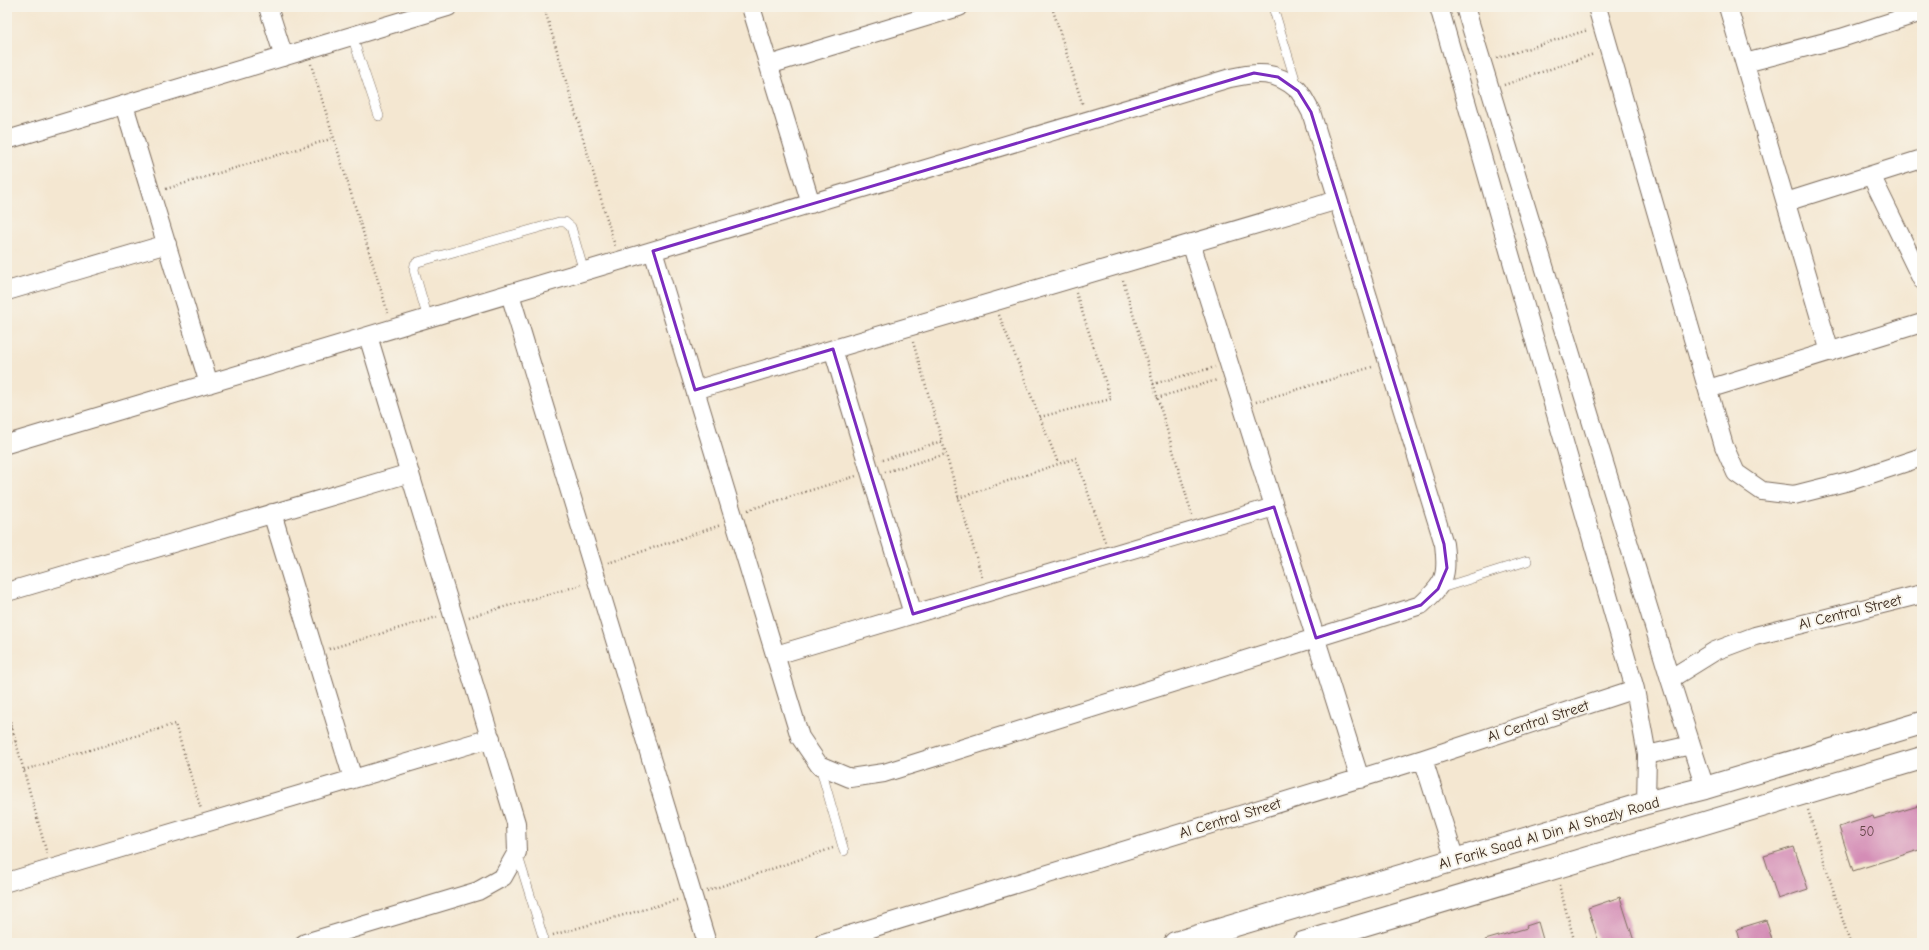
<svg xmlns="http://www.w3.org/2000/svg" width="1929" height="950" font-family="'Comic Neue',sans-serif">
  <style>
    .building { fill: #d48db6 }
    .lines { fill: none; stroke-linecap: round; stroke-linejoin: round }
    .lane-casing { stroke: #7c6c5d; stroke-width: 10 }
    .street-casing { stroke: #7c6c5d; stroke-width: 20 }
    .secondary-casing { stroke: #7c6c5d; stroke-width: 24 }
    .path { stroke: #7c6c5d; stroke-width: 2.5; stroke-dasharray: 1 3; stroke-linecap: butt }
    .lane { stroke: #fff; stroke-width: 9 }
    .street { stroke: #fff; stroke-width: 18 }
    .secondary { stroke: #fff; stroke-width: 22 }
    .marked { fill: none; stroke: #7b2cbf; stroke-width: 3; stroke-linejoin: round }
    .labels { text-anchor: middle; stroke-width: 4; stroke-linejoin: round; paint-order: stroke }
    .number-label { font-size: 13px; fill: #614344 }
    .street-label { font-size: 15px; fill: #3b2a1e; stroke: #f7f3e8 }
  </style>
  <rect width="100%" height="100%" fill="#f7f3e8"/>
  <filter id="ink" filterUnits="userSpaceOnUse"><feTurbulence type="fractalNoise" baseFrequency=".025" numOctaves="2"/><feDisplacementMap in="SourceGraphic" scale="8" xChannelSelector="R" yChannelSelector="G"/><feConvolveMatrix kernelMatrix="1 2 1 2 8 2 1 2 1" color-interpolation-filters="sRGB"/></filter>
  <filter id="wash" filterUnits="userSpaceOnUse"><feTurbulence type="fractalNoise" baseFrequency=".012" numOctaves="4" result="noise"/><feDisplacementMap in="SourceGraphic" scale="16" xChannelSelector="R" yChannelSelector="G"/><feGaussianBlur stdDeviation="0.9" result="paint"/><feColorMatrix in="noise" values="0 0 0 0 0 0 0 0 0 0 0 0 0 0 0 0 0 1.4 0 .05"/><feComposite in="paint" operator="in"/></filter>
  <g filter="url(#wash)">
    <rect width="100%" height="100%" fill="#f4e7d1"/>
    <g id="blocks">
      <path class="building" d="M1922,805V849L1853,871L1839,827L1873,816L1874,819Z
        M1794,847L1808,889L1778,899L1764,856Z
        M1620,897L1634,941L1627,943H1599L1588,908Z
        M1766,920L1773,943H1741L1737,929Z
        M1538,922L1544,943H1486L1485,940L1527,928L1526,926Z"/>
    </g>
  </g>
  <g filter="url(#ink)">
    <use href="#blocks" fill-opacity="0" stroke="#7c6c5d" stroke-width="1"/>
    <g class="lines">
      <g class="lane-casing">
        <path id="lane" d="M1273,7L1297,86
          M352,36L379,116
          M428,319L414,270L415,264L418,262L559,222H565L571,227L584,272
          M1438,589L1527,561
          M820,766L844,851
          M517,853L543,937"/>
      </g>
      <g class="street-casing">
        <path id="street" d="M268,7L284,57
          M751,7L811,204
          M1439,7L1635,689L1647,755L1646,803
          M1465,7L1670,679L1705,788
          M1597,7L1724,446L1736,473L1762,491L1794,495L1853,480L1922,457
          M1728,7L1830,352
          M1745,63L1841,38L1922,12
          M769,65L959,7
          M124,105L209,384
          M7,140L448,7
          M1871,175L1922,280
          M1786,202L1922,159
          M1191,243L1360,779
          M7,291L167,244
          M510,294L707,943
          M833,349L913,614
          M1708,389L1922,323
          M695,390L1338,200
          M7,444L1230,78C1256,72 1276,70 1298,90C1303,96 1307,105 1311,112L1444,544C1448,577 1445,583 1421,605L884,773L850,778L819,765L800,737L653,251
          M272,513L353,779
          M7,592L410,473
          M776,655L1274,507
          M1670,679L1715,651L1755,636L1922,594
          M1647,755L1691,745
          M1423,759L1455,860
          M7,882L491,738
          M305,943L478,891L503,877L517,852L516,823L368,336
          M823,943L1423,759L1635,689"/>
      </g>
      <g class="secondary-casing">
        <path id="secondary" d="M1175,943L1646,803L1705,788L1922,723
          M1303,943L1922,758"/>
      </g>
      <path class="path" d="M544,7L615,246
        M1052,7L1083,106
        M1497,58L1588,30
        M311,64L388,313
        M1504,85L1594,54
        M166,189L334,138
        M1123,280L1192,515
        M999,315L1058,463
        M913,342L982,577
        M1153,384L1215,367
        M1157,398L1217,380
        M1256,402L1372,367
        M1040,417L1111,399L1076,293
        M883,460L942,441
        M885,472L946,454
        M958,498L1076,458L1105,542
        M748,510L856,476
        M608,563L721,525
        M469,617L581,585
        M329,649L437,617
        M7,710L47,854
        M7,730L12,728
        M7,744L16,741
        M24,770L175,724L201,809
        M1808,810L1850,943
        M1559,885L1575,943
        M707,891L833,848
        M553,935L677,900"/>
      <use href="#lane" class="lane"/>
      <use href="#street" class="street"/>
      <use href="#secondary" class="secondary"/>
    </g>
  </g>
  <path class="marked" d="M1254,73L1278,77L1298,91L1311,112L1444,544L1447,568L1438,589L1421,605L1316,638L1274,507L913,614L833,349L695,390L653,251Z"/>
  <g class="labels">
    <g class="number-label">
      <text x="1867" y="836">50</text>
    </g>
    <g class="street-label">
      <text transform="translate(1850 612) rotate(-14)" y="5">Al Central Street</text>
      <text transform="translate(1538 721) rotate(-18)" y="5">Al Central Street</text>
      <text transform="translate(1230 818) rotate(-17)" y="5">Al Central Street</text>
      <text transform="translate(1549 833) rotate(-16)" y="5">Al Farik Saad Al Din Al Shazly Road</text>
    </g>
  </g>
  <rect width="1929" height="950" fill="none" stroke="#f7f3e8" stroke-width="24"/>
</svg>
